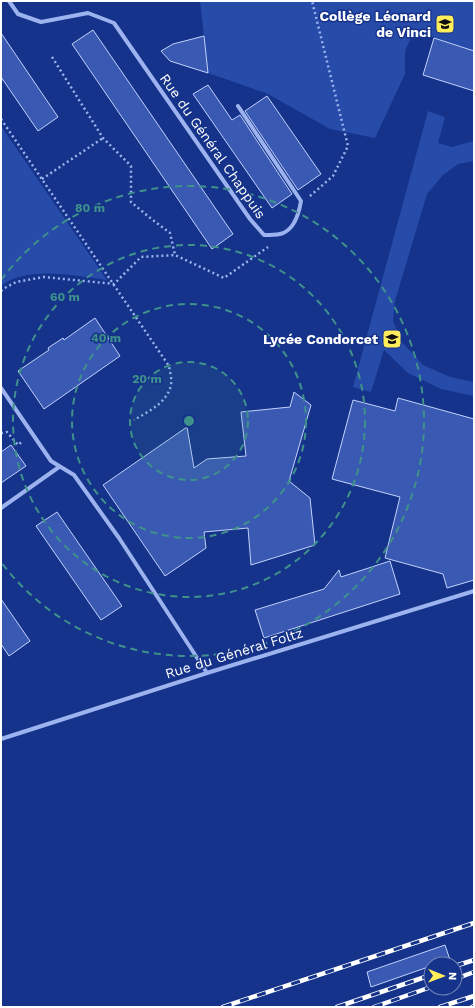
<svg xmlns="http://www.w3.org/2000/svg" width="475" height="1008" font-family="'Work Sans',sans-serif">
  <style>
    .green { fill: #274ba9 }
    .building { fill: #3959b2; stroke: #c3d2fb }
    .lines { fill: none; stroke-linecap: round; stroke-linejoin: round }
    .path { stroke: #9db3ef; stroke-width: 2.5; stroke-dasharray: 2 3; stroke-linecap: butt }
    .minor { stroke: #9db3ef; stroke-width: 4 }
    .rail-casing { stroke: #fff; stroke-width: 4.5 }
    .rail { stroke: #15338a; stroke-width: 3; stroke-dasharray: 9; stroke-linecap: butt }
    .ring { fill: none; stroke: #3f918b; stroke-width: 2; stroke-dasharray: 7 5 }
    .labels { text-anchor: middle; stroke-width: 3; stroke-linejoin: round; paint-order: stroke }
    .poi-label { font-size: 14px; font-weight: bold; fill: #fff; stroke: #15338a; text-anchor: end }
    .street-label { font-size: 14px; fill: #fff; stroke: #15338a }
    .centre { fill: #3f918b; stroke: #15338a; stroke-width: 2 }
    .ring-label { font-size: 12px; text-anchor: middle; font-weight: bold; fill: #3f918b; stroke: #15338a; stroke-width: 3; stroke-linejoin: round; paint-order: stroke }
  </style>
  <rect width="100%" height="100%" fill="#15338a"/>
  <path class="green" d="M200,1H474V51L414,31L405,51V74L375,138L330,129L268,94L208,73Z
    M428,111L445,117L438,143L452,147L474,141V161L458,164L443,175L427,194L395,301L393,321L402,342L423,365L450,377L474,382V396L441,389L408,373L384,350L371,392L353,387Z
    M1,126L107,280C76,276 27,265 1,286Z"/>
  <path class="building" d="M93,30L233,234L212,249L72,44Z
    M1,33L58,117L38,131L1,77Z
    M204,36L208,73L170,61L161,51L173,44Z
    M434,38L474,51V91L423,75Z
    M208,85L232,120L240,115L292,194L272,208L193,94Z
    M267,96L321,174L298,190L245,111Z
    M95,318L120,356L44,409L18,371L49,350L48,348L63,338L64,340Z
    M294,392L311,405L289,481L310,498L315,545L251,565L248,528L204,532L206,548L165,576L103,485L187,427L194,468L207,459L246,456L241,412L290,407Z
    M398,398L474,419V580L447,588L443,574L385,558L400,497L332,479L353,400L395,411Z
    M11,445L26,466L1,483V452Z
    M57,512L122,606L101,620L36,526Z
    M390,561L400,594L264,638L255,610L324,589L339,570L341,577Z
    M1,599L30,641L9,656L1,644Z
    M445,945L450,960L438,964H431V966L371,987L367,972Z"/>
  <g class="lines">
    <path class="path" d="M52,57L103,138L131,166V202L149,217L170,233L175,255L224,278L268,247
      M1,119L169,366C170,372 172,379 171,385C167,403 149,411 134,420
      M42,179L103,138
      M310,196L333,176L348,146L312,1
      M1,291L3,289L16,282L44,277L114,284L141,257L175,255
      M1,433L7,432L18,445L23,441"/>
    <path class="minor" d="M9,1L18,14L41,22L88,13L114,23L250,219L264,235C269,235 275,235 280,234C294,231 299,213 301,201L238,106
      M1,388L51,461L74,475L119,538L207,673
      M1,508L59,467
      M1,739L207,673L474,591"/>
    <g class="rail-casing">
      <path id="rail" d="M455,966L474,960
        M455,979L474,972
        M223,1007L474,923
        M337,1007L431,975
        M374,1007L431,987
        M440,1007L474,996
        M472,1007L474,1006"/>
    </g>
    <use href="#rail" class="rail"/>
  </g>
  <circle cx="189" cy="421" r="59" fill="#3f918b" fill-opacity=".12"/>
  <g class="ring">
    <circle cx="189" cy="421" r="59"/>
    <circle cx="189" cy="421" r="117"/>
    <circle cx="189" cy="421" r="176"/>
    <path d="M1 280A235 235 0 1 1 1 562"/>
  </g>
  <defs>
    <g id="school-square" transform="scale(1)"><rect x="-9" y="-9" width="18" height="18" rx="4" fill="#ffed5b" stroke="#15338a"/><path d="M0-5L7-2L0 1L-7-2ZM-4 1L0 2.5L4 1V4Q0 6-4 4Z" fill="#111"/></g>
  </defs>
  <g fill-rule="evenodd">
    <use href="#school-square" x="445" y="24"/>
    <use href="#school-square" x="392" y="339"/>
  </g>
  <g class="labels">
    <g class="poi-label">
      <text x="431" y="21">Collège Léonard<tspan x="431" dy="16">de Vinci</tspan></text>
      <text x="378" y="344">Lycée Condorcet</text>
    </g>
    <g class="street-label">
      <text transform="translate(213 146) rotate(55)" y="5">Rue du Général Chappuis</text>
      <text transform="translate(234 653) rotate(-17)" y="5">Rue du Général Foltz</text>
    </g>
  </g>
  <circle cx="189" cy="421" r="6" class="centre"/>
  <g class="ring-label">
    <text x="90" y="212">80 m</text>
    <text x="65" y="301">60 m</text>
    <text x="106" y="342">40 m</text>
    <text x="147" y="383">20 m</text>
  </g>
  <rect width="475" height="1008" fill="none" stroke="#ffffff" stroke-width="4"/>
  <g transform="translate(443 976) rotate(91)"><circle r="19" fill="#15338a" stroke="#7385b9"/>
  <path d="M0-3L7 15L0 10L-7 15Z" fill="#ffed5b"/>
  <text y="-6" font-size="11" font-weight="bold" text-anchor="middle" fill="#ffffff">N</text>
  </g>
</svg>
